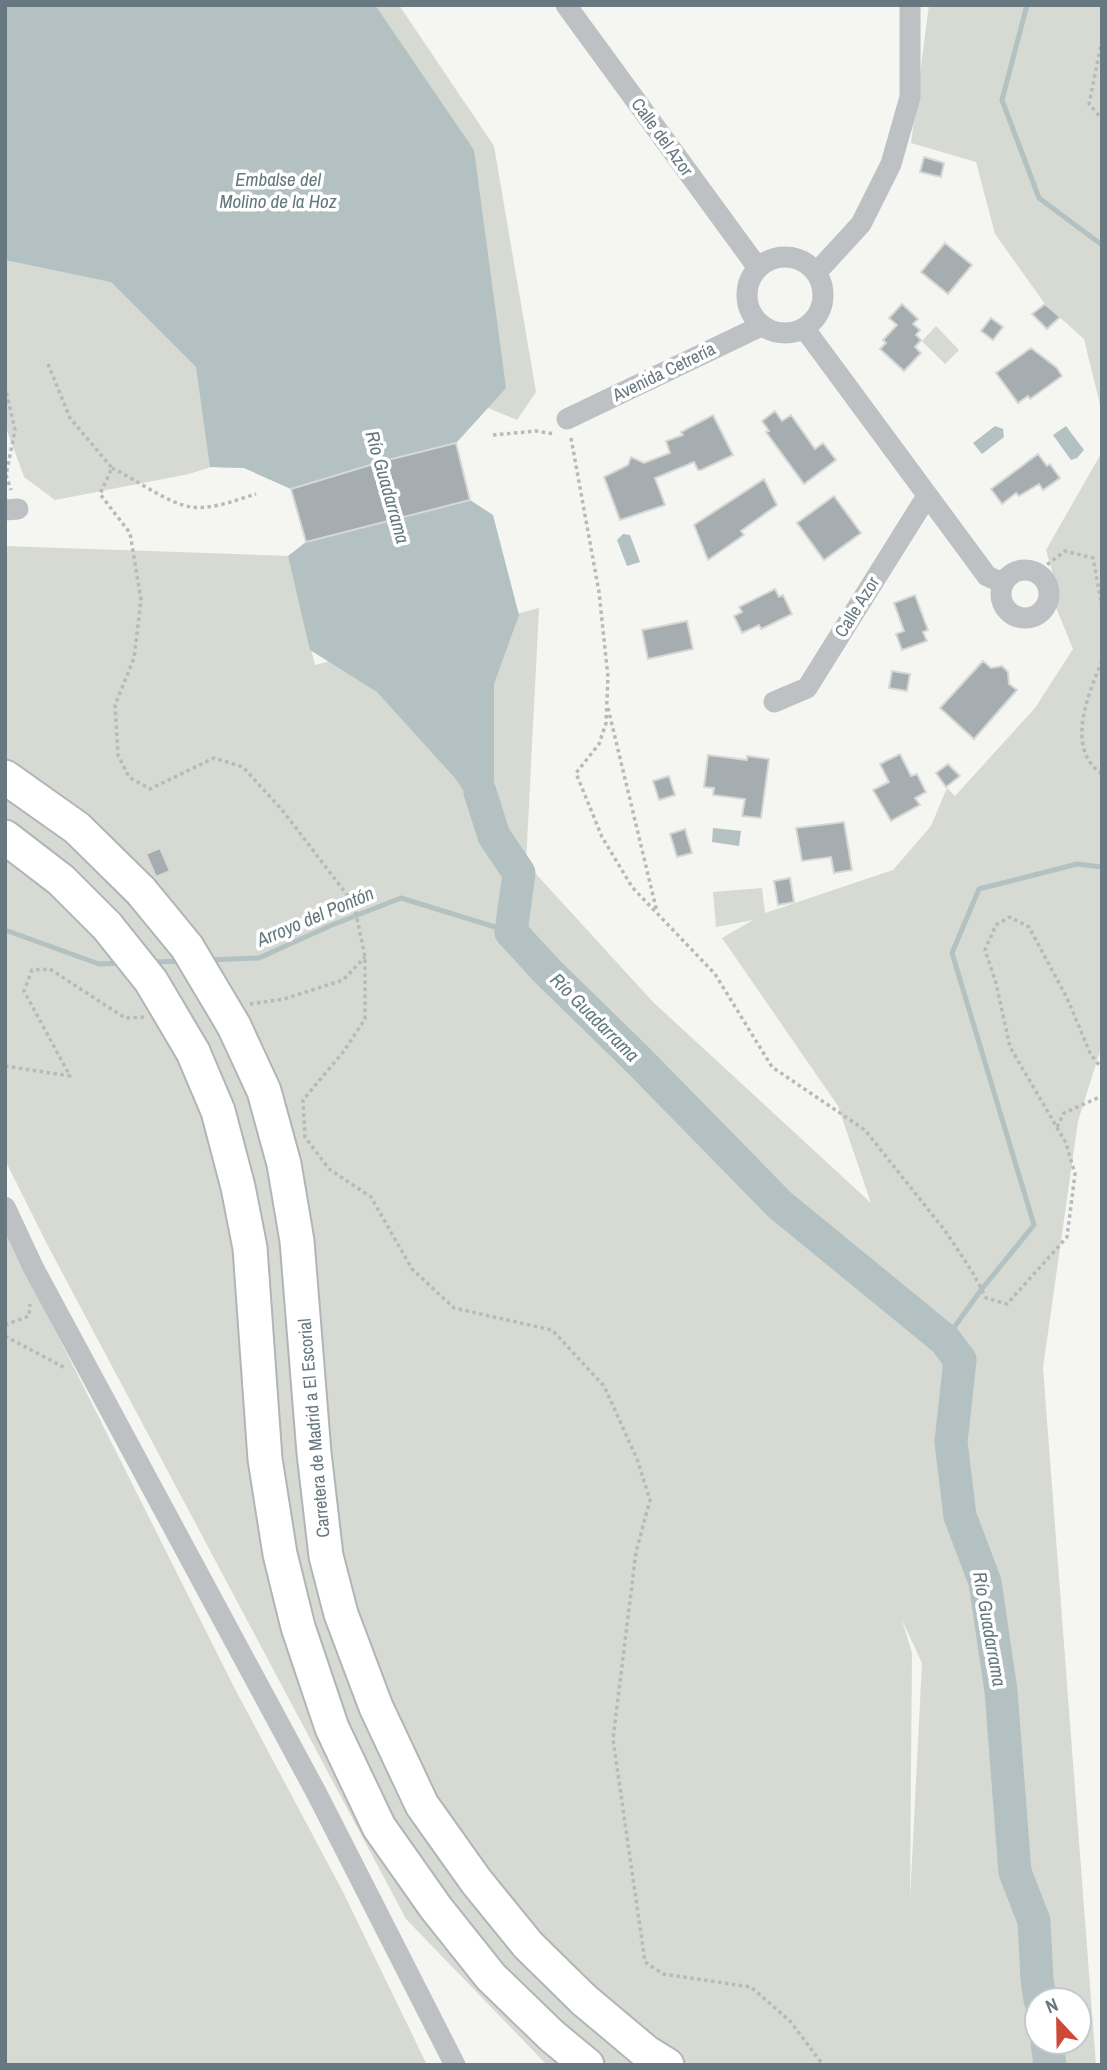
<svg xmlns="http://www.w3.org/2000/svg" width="1107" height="2070" font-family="'Archivo Narrow',sans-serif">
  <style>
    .green { fill: #d6dad2; fill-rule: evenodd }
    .water { fill: #b3c1c3 }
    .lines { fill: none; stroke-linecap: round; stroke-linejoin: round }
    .stream { stroke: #b3c1c3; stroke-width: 5 }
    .river { stroke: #b3c1c3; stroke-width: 33 }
    .building { fill: #a5adb1; stroke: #d7d7d5; stroke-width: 2 }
    .trunk-casing { stroke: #b1b5b7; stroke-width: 37 }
    .path { stroke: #b7babc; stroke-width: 3.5; stroke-dasharray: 3.5 3.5; stroke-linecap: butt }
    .minor { stroke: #bdc1c4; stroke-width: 21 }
    .trunk { stroke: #fff; stroke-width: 33 }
    .trunk-bridge-casing { stroke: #b1b5b7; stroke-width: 37; stroke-linecap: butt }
    .trunk-bridge { stroke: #fff; stroke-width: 33 }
    .labels { text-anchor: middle; stroke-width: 7; stroke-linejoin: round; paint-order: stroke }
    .street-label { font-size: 18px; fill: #687880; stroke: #fff }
    .water-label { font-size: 19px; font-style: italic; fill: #63797d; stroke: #fff }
  </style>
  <rect width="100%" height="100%" fill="#f5f5f2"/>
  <path class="green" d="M5,5H399L494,146L536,392L517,420L488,408L456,443L291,489L244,468L211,467L189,474L55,500L24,477L5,425Z
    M929,5H1102V413L1084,339L1045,304L995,234L976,162L911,143Z
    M936,326L959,350L945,364L922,341Z
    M1102,452V1045L1078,1121L1043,1368L1096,2065H547L406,1919L48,1246L5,1160V546L288,556L315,665L539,608L526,863L653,1002L871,1203L838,1106L722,938L753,920L716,927L713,892L762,888L765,913L893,870L931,826L947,788L955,796L1035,708L1073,649L1055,605L1058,592L1046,550ZM902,1620L922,1663L910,1900L912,1653ZM1037,2000H1079V2042H1037Z
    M5,1230L235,1689L343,1892L427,2065H5Z"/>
  <path class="water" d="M5,5H375L474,150L506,388L456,443L291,489L244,468L210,467L196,367L111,282L5,260Z
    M995,426L1003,429L1004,437L982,454L973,443Z
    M1066,426L1084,450L1077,458L1071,460L1053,435Z
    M470,500L493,515L519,615L494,684V836L455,778L377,692L310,650L288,556L306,542Z
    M623,534L630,535L640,562L627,566L617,540Z
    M713,828L741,831L739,846L712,842Z"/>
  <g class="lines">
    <path class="stream" d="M1027,5L1002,100L1039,198L1102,245
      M5,930L99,964L122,963
      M209,960L259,958L332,925L401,898L511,932
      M153,962L182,961
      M945,1340L981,1290L1034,1225L952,953L979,889L1077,864L1102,867"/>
    <path class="river" d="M480,792L494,836L519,873L511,932L547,971L637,1059L780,1205L945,1340L960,1360L951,1442L960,1516L985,1582L1001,1691L1015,1872L1034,1921L1037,1979L1040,2000
      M1047,2042L1050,2065"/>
  </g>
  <path class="building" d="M924,157L944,163L941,177L920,172Z
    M945,243L972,265L948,294L921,272Z
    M902,304L918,319L913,324L920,330L916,335L921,340L915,347L921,353L904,371L880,349L886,343L883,340L897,325L889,318Z
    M1045,304L1060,317L1047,329L1032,314Z
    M991,318L1003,327L993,340L981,331Z
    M1031,348L1057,368L1062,376L1030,399L1028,396L1018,403L996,373Z
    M775,411L782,421L791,415L815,449L823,443L836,460L804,484L766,432L769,431L762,421Z
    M713,415L733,455L701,470H698L694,462L655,478L665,505L620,520L604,477L628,465L631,457L644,463L670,453L666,441L683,435L681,432Z
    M456,443L470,500L306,542L291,489L380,462Z
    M1038,454L1047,466L1050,464L1060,478L1043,490L1039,484L1019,496L1016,493L1002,504L991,489Z
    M764,479L777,505L741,531L744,535L708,560L694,525Z
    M834,496L861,533L824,560L797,523Z
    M775,589L779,597L783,595L792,614L761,629L759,625L742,633L734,616L742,612L739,607Z
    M915,595L928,630L923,632L927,641L902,650L896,634L904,631L894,603Z
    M687,621L693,649L648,659L642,630Z
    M983,661L991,668L1002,666L1008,672L1009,684L1017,690L974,739L940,708Z
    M892,671L910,674L907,691L889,688Z
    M900,754L911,776L917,774L926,792L915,798L920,805L891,821L873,790L889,782L880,764Z
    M708,755L747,760V756L769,759L761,818L742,816L745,799L713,795L714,788L704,787Z
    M948,764L960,776L946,787L936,773Z
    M669,776L675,795L659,800L653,781Z
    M844,822L852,870L834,873L831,857L802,861L796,828Z
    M685,829L692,853L677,857L670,834Z
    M160,848L170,871L156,877L146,854Z
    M790,878L794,902L778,905L774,881Z"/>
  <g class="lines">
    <g class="trunk-casing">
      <path id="trunk" d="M5,777L77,828L141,891
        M5,837L61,880L107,926
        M234,1026L264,1091L284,1164L297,1241L314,1453L326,1556L341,1614L376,1707L422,1805L476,1881L528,1945L584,2000L646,2052L667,2065
        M193,1052L218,1111L238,1187L250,1248L265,1459L280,1554L298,1627L332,1728L379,1827L436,1908L491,1977L552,2036L587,2065"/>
    </g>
    <path class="path" d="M1102,40L1089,104L1102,119
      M48,364L70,418L112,468L100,494L130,533L141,600L134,658L115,705L118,755L129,777L150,789L214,758L243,767L283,811L354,904L365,957V1019L344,1051L303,1100L305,1137L329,1169L371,1197L412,1269L454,1308L552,1330L604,1386L637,1459L650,1500L636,1552L613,1739L645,1962L663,1974L751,1987L790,2021L823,2065
      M5,386L15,430L6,475L11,490
      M493,435L536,431L555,434
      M571,438L599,592L608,677L606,723L599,744L576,773L602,837L632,887L715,974L772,1067L865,1130L946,1232L973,1273L986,1298L1007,1304L1067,1237L1075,1174L1066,1143L1010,1047L996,983L985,950L996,925L1010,917L1029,927L1067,998L1090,1053L1102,1069
      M112,468C135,479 167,503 191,507C212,510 236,500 256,494
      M1036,573L1065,551L1093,558L1102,607
      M1102,661C1089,693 1064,748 1102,774
      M608,708L657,912
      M250,1004L284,999L343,980L365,957
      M5,1066L70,1076L24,991L32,970L50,969L125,1018L145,1017
      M1057,1127L1064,1113L1102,1096
      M5,1325L29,1316L30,1304
      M5,1336L65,1368"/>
    <path class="minor" d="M566,5L758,268
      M747 295a38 38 0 1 1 76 0a38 38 0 1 1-76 0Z
      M816,273L861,224L891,164L910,97V5
      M804,328L987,576L1003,583
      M567,419L761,326
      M5,510L18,509
      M1001 594a24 24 0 1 1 48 0a24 24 0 1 1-48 0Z
      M774,702L807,688L927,496
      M5,1207L33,1267L317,1794L455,2065"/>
    <use href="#trunk" class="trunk"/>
    <g class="trunk-bridge-casing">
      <path id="trunk-bridge" d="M141,891L187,947L234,1026
        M107,926L151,981L193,1052"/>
    </g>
    <use href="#trunk-bridge" class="trunk-bridge"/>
  </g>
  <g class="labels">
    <g class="street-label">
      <text transform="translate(662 137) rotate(54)" y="6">Calle del Azor</text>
      <text transform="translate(664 372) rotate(-26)" y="6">Avenida Cetrería</text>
      <text transform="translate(857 607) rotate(-58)" y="6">Calle Azor</text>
      <text transform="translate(314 1428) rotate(-95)" y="6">Carretera de Madrid a El Escorial</text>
    </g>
    <g class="water-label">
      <text x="278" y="186">Embalse del<tspan x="278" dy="22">Molino de la Hoz</tspan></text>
      <text transform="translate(388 487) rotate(74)" y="7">Río Guadarrama</text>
      <text transform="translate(315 916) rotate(-23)" y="7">Arroyo del Pontón</text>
      <text transform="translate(595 1017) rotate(45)" y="7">Río Guadarrama</text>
      <text transform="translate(990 1629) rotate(80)" y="7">Río Guadarrama</text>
    </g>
  </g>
  <rect width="1107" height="2070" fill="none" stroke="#687880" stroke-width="14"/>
  <g transform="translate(1058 2021) rotate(338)"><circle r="33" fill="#ffffff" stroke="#c3c9cc" stroke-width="2"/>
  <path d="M0-5L12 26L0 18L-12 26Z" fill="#d04838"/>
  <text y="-10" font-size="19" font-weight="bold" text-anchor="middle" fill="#687880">N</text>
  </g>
</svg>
